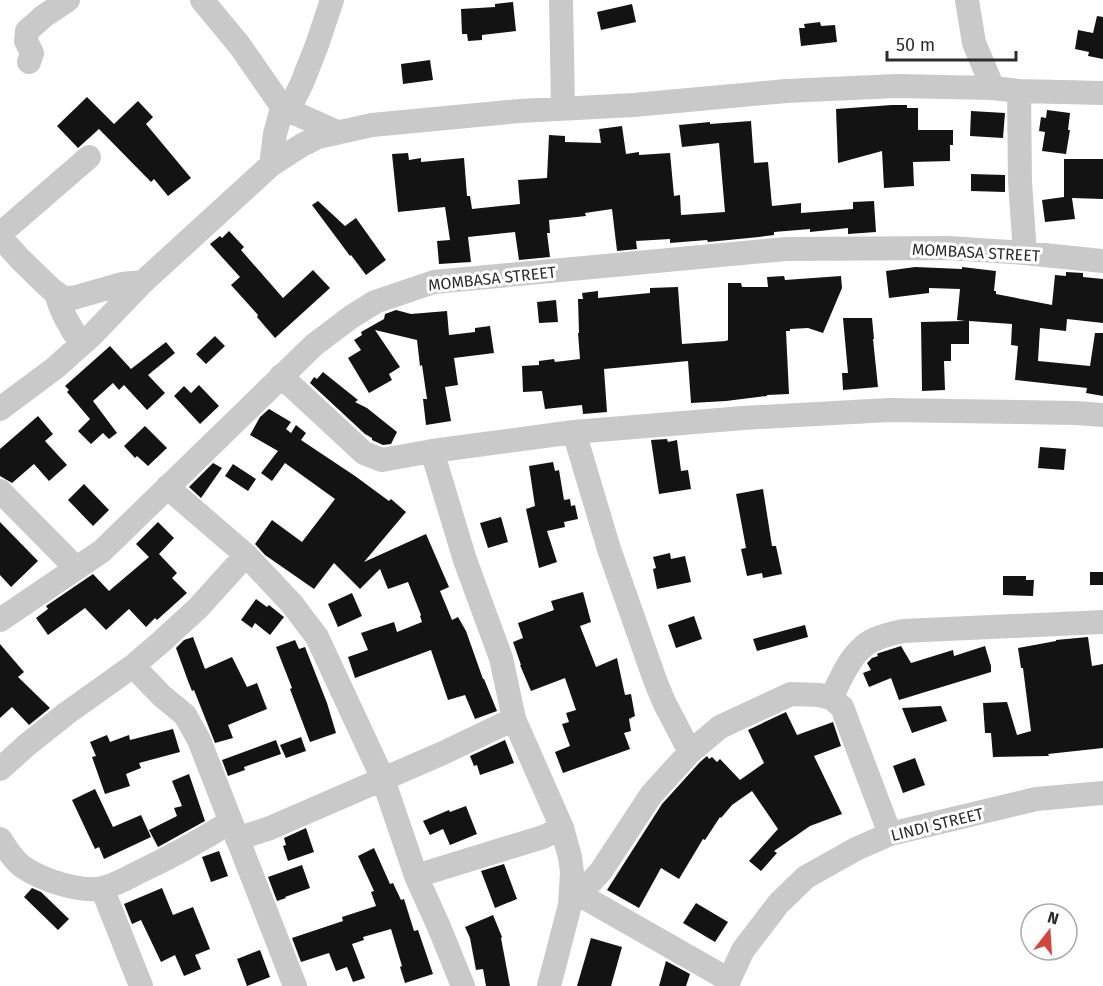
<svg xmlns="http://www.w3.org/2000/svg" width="1103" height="986" font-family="'Fira Sans',sans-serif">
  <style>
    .building { fill: #131313 }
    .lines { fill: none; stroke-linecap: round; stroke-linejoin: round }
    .minor { stroke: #c9c9c9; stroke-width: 24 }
    .labels { text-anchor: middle; stroke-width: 6; stroke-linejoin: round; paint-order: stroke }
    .street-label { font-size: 16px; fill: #2c2c2c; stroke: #fff }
  </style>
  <rect width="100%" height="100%" fill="#fff"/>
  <path class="building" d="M513,2L516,31L482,35V40L468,41L467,34H462L461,9L495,7V4Z
    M632,4L636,22L601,30L597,12Z
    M1097,16L1103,17V59L1088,56L1089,52L1075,49L1078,30L1093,33Z
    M820,22L821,26L835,25L837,42L801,46L799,28H805L804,24Z
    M430,60L433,80L403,84L401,64Z
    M87,97L114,124L138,101L153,117L146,124L191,178L168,196L154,179L151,182L99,129L78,148L57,126Z
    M892,105H907V108H918V130H953V145H950V161L913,162L914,186L884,188L882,151L838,163L836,109Z
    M1047,110L1070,113L1068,130H1070L1066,154L1042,151L1045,132L1039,131L1041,117L1046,118Z
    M971,111L1005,113L1003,138L970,136Z
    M751,121L754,163L768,162L772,206L801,203V213L853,209V202L874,201L876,232L848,234V228L810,232V229L774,232V235L759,237L708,242L707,240L670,243V239L636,241L637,249L617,251L612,209L585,213L586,216L549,220L550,233H547L550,257L519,260L515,232L468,237L471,262L439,264L437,241L450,240L445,207L398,212L392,154L408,153L409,160L421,158V162L464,158L467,196H470L472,209L520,204L518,180L547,178L549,135L565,136V142L601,143L599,129L622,126L626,154L639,152V155L670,153L674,196L680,195L681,215L725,212L719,143L682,147L679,125L710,122V124Z
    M1064,159H1103V199L1072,198L1075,219L1045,222L1042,200L1064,197Z
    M971,174L1005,175V192L971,191Z
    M318,201L345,226L356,218L386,260L366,275L351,255L350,256L312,205Z
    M229,231L244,247L241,250L283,298L313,270L330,288L275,338L257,317L258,315L231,285L240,277L210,244L220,236L222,238Z
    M915,267L962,269V267L996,271L994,291H996V294L1052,305L1055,275L1066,276V272L1083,273V277L1103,279V323L1067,319L1066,331L1040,328L1038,361L1090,366L1095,333H1103V396L1086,393L1087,388L1015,380L1018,346L1011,345L1012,324L969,321V344H951V361H944L945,390L922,391L921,322L965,321L957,320L960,289L929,288V293L889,298L886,271Z
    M784,276L785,280L841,276L842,288L823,333L808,328L790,329V331H786L789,394L767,395V396L726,401L691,403L688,361L604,369L607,412L583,414L582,405L545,409L542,391L523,392L522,366L539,365V361L554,359L555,362L580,359L578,333H579L578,299H583L582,293L598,291V298L650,293V288L678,287L682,344L726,341L728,340V283H741L742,287H768L767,277Z
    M556,300L558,322L539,323L537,302Z
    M396,310L411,314L447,311L449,335L475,332V328L490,326L494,353L454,358L458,385L445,387L451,421L426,425L423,399H427L422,365L420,366L417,340L375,330L400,367L389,374L392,380L369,393L348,358L361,350L354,340L362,335L361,332L384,319L385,314Z
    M843,318H872L874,339H873L878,387L843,390L842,373H848Z
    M215,336L225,346L206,364L196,354Z
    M166,342L175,353L148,375L165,393L147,410L124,385L119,390L113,383L93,401L117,433L109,439L103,433L91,444L78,431L90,419L67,392L69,390L65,386L110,346L131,369Z
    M323,372L358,400L355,402L367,408L397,432L391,444L383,445L372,440V438L365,434L310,383L314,377L317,379Z
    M199,385L219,406L200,424L174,396L184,386L191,393Z
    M269,409L291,422L286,429L291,433L296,425L306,433L301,440L355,476L389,501L391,499L406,512L364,562L426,534L449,587L440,591L452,620L458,617L466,631L483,679H484L497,711L475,719L465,695L448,700L431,650L355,678L348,657L368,650L361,633L394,622L397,632L422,622L420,616L421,615L408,582L388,589L380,569L360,589L334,563L314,589L265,555L255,544L272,520L302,542L335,499L285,463L272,481L261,473L278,451L250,435L260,417Z
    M38,416L53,434L45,441L67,465L49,481L34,464L12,483L0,476V449Z
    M145,426L167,448L148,466L137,456L135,458L124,446Z
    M667,439L668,442L677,440L681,471L688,470L691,489L659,494L651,440Z
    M1040,447L1066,449L1064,470L1038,468Z
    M553,462L555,471L559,470L564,500L570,499L571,506L575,505L578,519L564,522L565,527L547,531L557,562L539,568L526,509L535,506L529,466Z
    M213,463L222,468L201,498L189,487Z
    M233,464L256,479L248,491L225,476Z
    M84,484L109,510L93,526L68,500Z
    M763,489L772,546H776L782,574L763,578L762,573L747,576L741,549L746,548L736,494Z
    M501,517L508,542L488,548L480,523Z
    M0,522L38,561L11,587L0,575Z
    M158,522L174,538L159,554L177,573L172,578L187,593L157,620L155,618L146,627L129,609L106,630L85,608L48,635L36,618L48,609L46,606L93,574L109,591L149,557L136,544Z
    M670,553L671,559L685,556L691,582L657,589L653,569L656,568L653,557Z
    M1090,572H1103V585H1090Z
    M1003,576H1026V580H1034L1033,596L1003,595Z
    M583,592L591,622L580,626L596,667L617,658L625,695L631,694L635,716L629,719L631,731L624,733L630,749L563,773L555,752L570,746L562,724L569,722L566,713L576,710L565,678L531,691L520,665H521L513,642L523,638L518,623L554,610L551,601Z
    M352,593L362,616L338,627L328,604Z
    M256,599L267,607L269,605L284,617L270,635L255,623L252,628L241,620Z
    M694,616L702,639L676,648L668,625Z
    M805,625L808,637L757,651L753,639Z
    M193,637L205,669L232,657L247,687L257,683L267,709L228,725L233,738L215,743L194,690L192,691L188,681L176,648L184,640Z
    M1088,637L1092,666L1103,664V748L1048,754L1049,756L993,757L991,733H985L983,703L1007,702L1017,735L1031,731L1023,668H1021L1018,648L1056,641V640Z
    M295,640L299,649L305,647L327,703L336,733L310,742L290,689L292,688L276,647Z
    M0,644L24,672L18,677L50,708L29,725L12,707L0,718Z
    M901,646L911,663L953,650L954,656L985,646L991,666V672L899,700L891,678L869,687L863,673L871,670L867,663L872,658L878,656L877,654L879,653Z
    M941,706L947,721L912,733L902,708Z
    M786,712L797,735L833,722L841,746L814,756L842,814L810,826L774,851L777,853L761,871L749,861L778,829L752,791L732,805L721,818L720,817L705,840L703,839L679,879L661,868L639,908L607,890L662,804L700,762L707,756L709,759L712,757L717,762L720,759L740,780L764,763L748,730Z
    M173,729L180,752L139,763L141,768L126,774L130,786L105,794L92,757L96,756L90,742L107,735L110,742L129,735L130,740Z
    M301,737L306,751L286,758L280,745Z
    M276,740L281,754L244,767L245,770L228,776L222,760Z
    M505,740L514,763L480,775L477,765L474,766L470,756Z
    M915,758L925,785L903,793L893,766Z
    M189,774L205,821L158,847L149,830L177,816L174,808L182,806L172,781Z
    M95,789L113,827L141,815L151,837L104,859L99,847L95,849L72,800Z
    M466,806L477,834L450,845L443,829L430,835L423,821L449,810L450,812Z
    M306,828L314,852L288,861L283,846L286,845L284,838Z
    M374,848L390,884L393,883L401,900L404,899L414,931L418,930L433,974L405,983L400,967L402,966L391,929L363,937L364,940L352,944L365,978L353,982L347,967L336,971L329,953L301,962L292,938L343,921L342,917L376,906L371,892L374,891L358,856Z
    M219,851L228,876L211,882L202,857Z
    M504,864L517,899L495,908L481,871Z
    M302,865L310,888L285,897L286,898L277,901L268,877Z
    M32,888L41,892L69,919L58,930L24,897Z
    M162,888L173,915L193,907L210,949L195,955L201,969L184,976L175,955L161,962L141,920L132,924L124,904Z
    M696,903L728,922L715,942L683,923Z
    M493,915L502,937L501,938L510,986H486L483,969L476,970L470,938L465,927Z
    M591,938L622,947L611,986H577Z
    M260,950L270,977L247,986L237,959Z
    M666,961L690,974L686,986H659Z"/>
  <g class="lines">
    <path class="minor" d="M202,0L240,46L283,108L337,132
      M561,0L563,107
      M967,0L974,43L993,88
      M29,62L32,53L26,41L27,31L44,16L68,0
      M1019,91L1020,182L1025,253
      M271,165L275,134L281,112L283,108L294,99L302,83L317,45L332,0
      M0,234L89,157
      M0,237L21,260L51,289L62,297L73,298L122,284L143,282
      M56,293C61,313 70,328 82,344
      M281,376L364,453L382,460L432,451L574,432L743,418L889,410L1076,413L1103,415
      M0,409L55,368L92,335L143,282L271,165L302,145L318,137L372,125L519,111L634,105L786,91L896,86L993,88L1019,91L1103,93
      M574,432L609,549L655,680L664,702L690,752
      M432,451L465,560L501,658L514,719L562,828L570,857L572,872L570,905L549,986
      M167,487L246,555L292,604L317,637L383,779L416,876L439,927L463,986
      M0,491L76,568
      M0,620L102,551L314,345L351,317L375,302L434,282L786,249L949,248L1025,253L1103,261
      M133,666L162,696L185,715L199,740L295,986
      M831,698C840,681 848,659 864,646C874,637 890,634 903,631L1103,622
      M0,769L28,744L67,713L133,666L161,642L198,608L246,555
      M0,839C7,849 13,860 23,867C42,880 81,893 103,888C114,885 126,879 137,873C169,858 200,841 230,822
      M237,839L270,828L443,753L514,719
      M416,876L543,837L562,828
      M102,888L141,986
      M580,895L729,980
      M570,905L601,871L651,795L690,752L720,727L791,694L819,695L831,698L842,707L890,834
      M728,986L729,980L743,950L779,903L806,877L856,849L890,834L1036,799L1103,793"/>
  </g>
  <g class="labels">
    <g class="street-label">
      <text transform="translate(976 252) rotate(3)" y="6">MOMBASA STREET</text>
      <text transform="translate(492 278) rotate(-6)" y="6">MOMBASA STREET</text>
      <text transform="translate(937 824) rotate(-14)" y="6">LINDI STREET</text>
    </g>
  </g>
  <g transform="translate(1049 932) rotate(17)"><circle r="28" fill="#ffffff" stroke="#ababab" stroke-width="1.5"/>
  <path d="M0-4.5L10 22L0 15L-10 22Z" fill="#d7443a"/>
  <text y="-9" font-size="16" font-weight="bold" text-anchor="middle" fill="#2c2c2c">N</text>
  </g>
  <path d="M887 51v9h129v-9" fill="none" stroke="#2c2c2c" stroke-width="3"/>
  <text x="896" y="51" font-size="18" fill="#2c2c2c" stroke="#ffffff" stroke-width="4.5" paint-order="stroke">50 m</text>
</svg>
